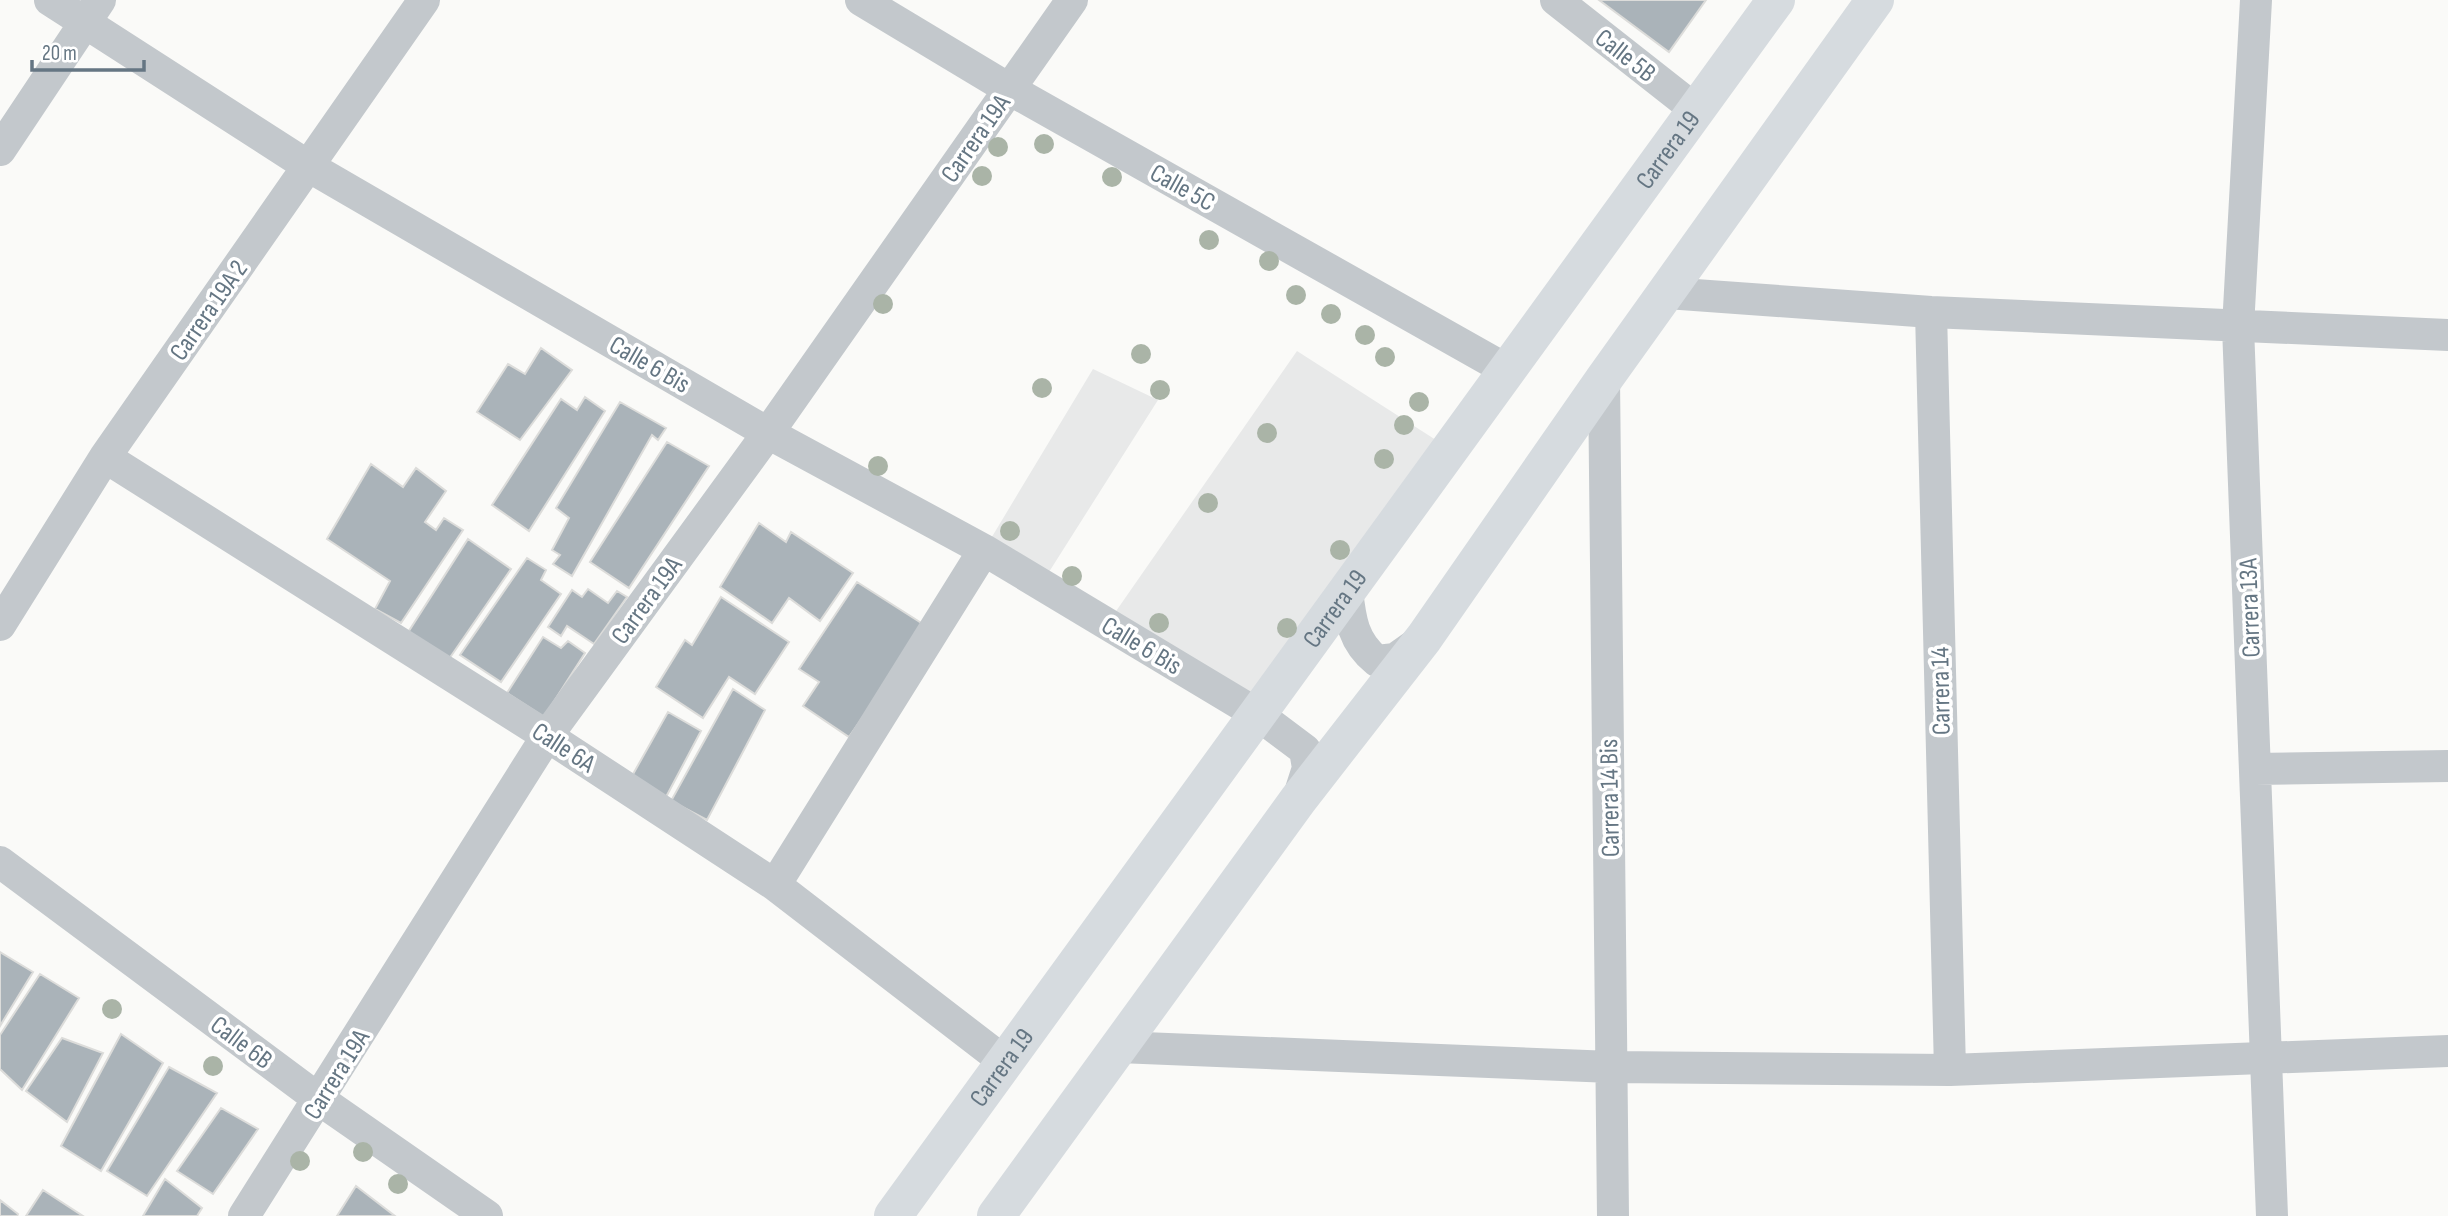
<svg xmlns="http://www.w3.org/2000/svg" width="2448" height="1216" font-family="'Sofia Sans Condensed',sans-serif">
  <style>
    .built { fill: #e8e9e9 }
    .building { fill: #aab3b9; stroke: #dcdcda; stroke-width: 2 }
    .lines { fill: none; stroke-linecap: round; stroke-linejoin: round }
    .minor { stroke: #c3c8cc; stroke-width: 32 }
    .trunk { stroke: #d6dbdf; stroke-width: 38 }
    .tree { fill: #aab4a7 }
    .labels { text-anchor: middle; stroke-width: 7; stroke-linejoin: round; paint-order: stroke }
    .street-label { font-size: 26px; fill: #657683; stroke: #fff }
  </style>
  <rect width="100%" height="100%" fill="#fafaf8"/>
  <path class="built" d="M1297,351L1450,449L1257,714L1105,627Z
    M1093,369L1158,400L1042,583L984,550Z"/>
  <path class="building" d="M1599,0H1706L1669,52Z
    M541,348L572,370L520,440L477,412L508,364L525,374Z
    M585,397L605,411L529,531L492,505L561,399L577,410Z
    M620,402L666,428L658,440L652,435L572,576L553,564L560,555L552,550L569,518L556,508Z
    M667,442L709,466L629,588L590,562Z
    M371,464L403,487L416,468L446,491L425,522L436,530L444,518L463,530L401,623L375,609L390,581L327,539Z
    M759,523L786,542L791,532L853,573L820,621L789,598L772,623L720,587Z
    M468,539L511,569L449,659L407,634Z
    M527,558L546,570L541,580L561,594L501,682L460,655Z
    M857,582L926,626L849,737L803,706L819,682L799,669Z
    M588,589L608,603L617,591L627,597L594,644L567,626L561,636L548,627L572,590L582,597Z
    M721,597L789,642L755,694L729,677L703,718L656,687L685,640L692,645Z
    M543,637L561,648L568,641L585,653L544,717L507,693Z
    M733,689L765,710L707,820L671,801Z
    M668,712L701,731L666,797L632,776Z
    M0,952L33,972L0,1026Z
    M40,974L79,998L22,1090L0,1069V1035Z
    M121,1034L163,1063L101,1171L61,1146Z
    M62,1038L103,1053L67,1122L26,1091Z
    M169,1067L217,1093L147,1196L107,1171Z
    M221,1108L258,1129L213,1194L177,1171Z
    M165,1179L202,1208L197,1216H143Z
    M356,1186L395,1216H337Z
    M43,1190L83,1216H26Z
    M0,1200L18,1214L17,1216H0Z"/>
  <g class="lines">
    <path class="minor" d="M50,0L308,166L768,433L984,550L1257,714L1305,750L1308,768L1299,796
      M861,0L1009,89L1507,370
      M1556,0L1696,110
      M2256,0L2238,327L2272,1216
      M0,150L100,0
      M1667,293L1931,312L2448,335
      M1931,312L1950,1070
      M1604,379L1613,1216
      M105,457L547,736L775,885L1005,1062
      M1347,590C1350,619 1353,642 1377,661L1395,659L1419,642
      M0,625L105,457L424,0
      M2255,769L2448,766
      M0,862L320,1100L487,1216
      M775,885L984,550
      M1119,1047L1612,1067L1950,1070L2448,1051
      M244,1216L547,736L768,433L1072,0"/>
    <g class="trunk">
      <path id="s1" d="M893,1216L1776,0"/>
      <path d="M996,1216L1298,800L1424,638L1604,379L1875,0"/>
    </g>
  </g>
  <g class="tree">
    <circle cx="1044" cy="144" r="10"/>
    <circle cx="998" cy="147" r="10"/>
    <circle cx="982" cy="176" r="10"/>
    <circle cx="1112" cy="177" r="10"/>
    <circle cx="1209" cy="240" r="10"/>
    <circle cx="1269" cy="261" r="10"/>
    <circle cx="1296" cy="295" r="10"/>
    <circle cx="883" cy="304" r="10"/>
    <circle cx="1331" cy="314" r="10"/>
    <circle cx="1365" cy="335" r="10"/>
    <circle cx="1141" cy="354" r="10"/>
    <circle cx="1385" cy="357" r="10"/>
    <circle cx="1042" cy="388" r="10"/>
    <circle cx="1160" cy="390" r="10"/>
    <circle cx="1419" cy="402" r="10"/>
    <circle cx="1404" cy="425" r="10"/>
    <circle cx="1267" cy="433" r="10"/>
    <circle cx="1384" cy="459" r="10"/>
    <circle cx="878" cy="466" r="10"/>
    <circle cx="1208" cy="503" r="10"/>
    <circle cx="1010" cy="531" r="10"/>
    <circle cx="1340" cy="550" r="10"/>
    <circle cx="1072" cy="576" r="10"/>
    <circle cx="1159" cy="623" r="10"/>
    <circle cx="1287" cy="628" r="10"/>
    <circle cx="112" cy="1009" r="10"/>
    <circle cx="213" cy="1066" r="10"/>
    <circle cx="363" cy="1152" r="10"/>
    <circle cx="300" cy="1161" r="10"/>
    <circle cx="398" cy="1184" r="10"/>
  </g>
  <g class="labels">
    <g class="street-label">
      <text transform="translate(1626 55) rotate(38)" y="9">Calle 5B</text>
      <text transform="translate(975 138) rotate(-55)" y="9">Carrera 19A</text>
      <text dy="9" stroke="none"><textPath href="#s1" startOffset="1318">Carrera 19</textPath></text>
      <text transform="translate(1183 187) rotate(29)" y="9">Calle 5C</text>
      <text transform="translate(208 310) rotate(-55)" y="9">Carrera 19A 2</text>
      <text transform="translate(650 364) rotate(30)" y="9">Calle 6 Bis</text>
      <text transform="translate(646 600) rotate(-54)" y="9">Carrera 19A</text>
      <text dy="9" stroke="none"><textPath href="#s1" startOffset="751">Carrera 19</textPath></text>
      <text transform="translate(2249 608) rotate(-92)" y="9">Carrera 13A</text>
      <text transform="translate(1142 645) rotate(31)" y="9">Calle 6 Bis</text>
      <text transform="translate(1940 691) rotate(-91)" y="9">Carrera 14</text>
      <text transform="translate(564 747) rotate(33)" y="9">Calle 6A</text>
      <text transform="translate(1609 798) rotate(-91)" y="9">Carrera 14 Bis</text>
      <text transform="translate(242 1042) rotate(37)" y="9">Calle 6B</text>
      <text dy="9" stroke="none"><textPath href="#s1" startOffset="184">Carrera 19</textPath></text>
      <text transform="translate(336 1074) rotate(-58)" y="9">Carrera 19A</text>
    </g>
  </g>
  <path d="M32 60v10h112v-10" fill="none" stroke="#657683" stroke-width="3.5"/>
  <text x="42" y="60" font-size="21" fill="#657683" stroke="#ffffff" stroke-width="5" paint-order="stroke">20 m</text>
</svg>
